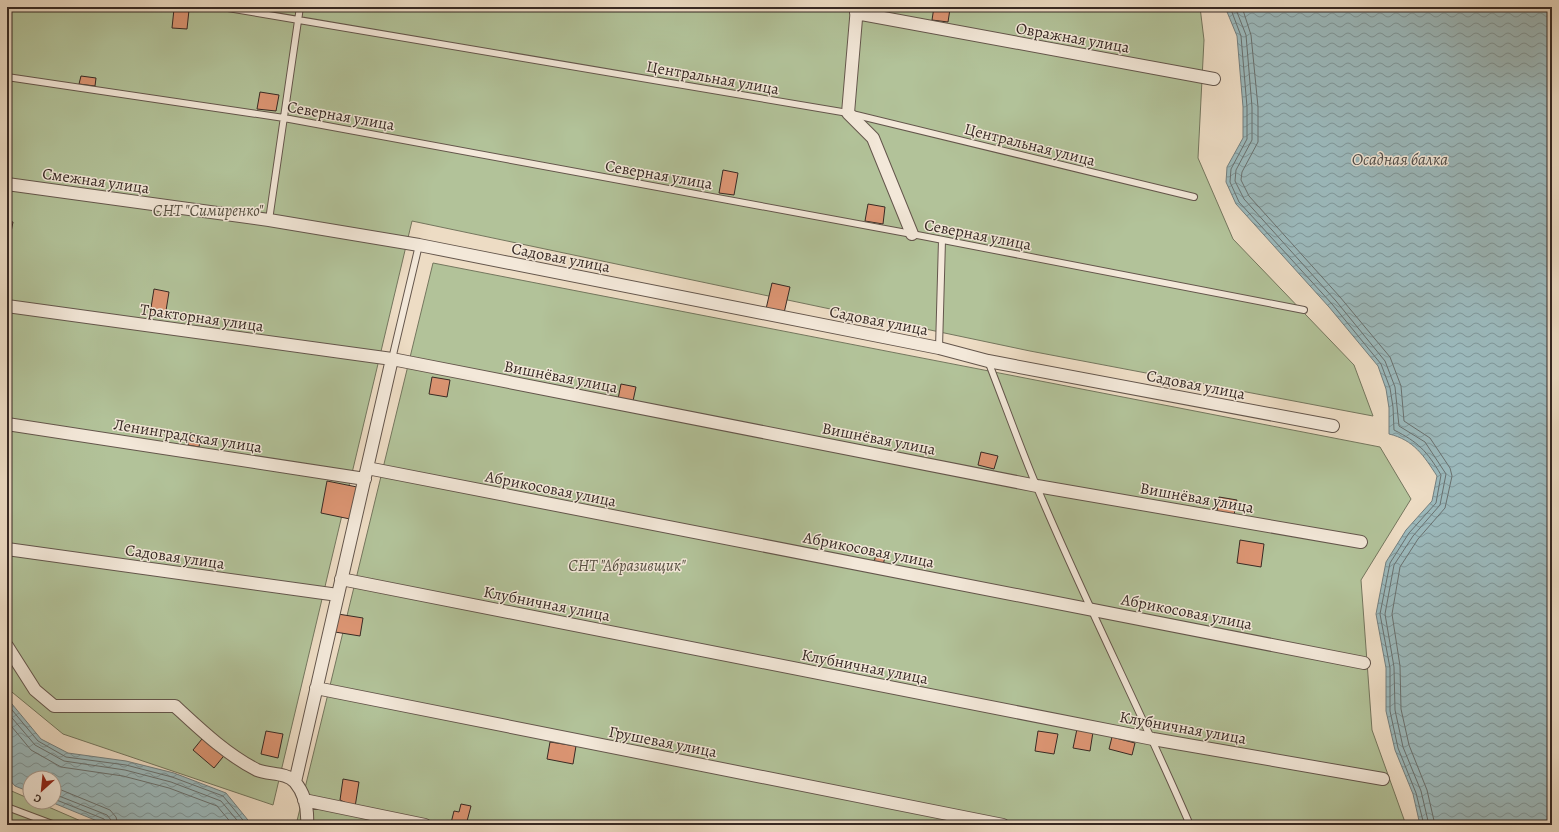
<svg xmlns="http://www.w3.org/2000/svg" width="1559" height="832" font-family="Alegreya,serif">
  <style>
    .green { fill: #b2c299; stroke: #74765e }
    .water { fill: url(#water-waves); stroke: #737f7f }
    .lines { fill: none; stroke-linecap: round; stroke-linejoin: round }
    .shore { stroke: #697170; stroke-width: 1 }
    .building { fill: #dc9573; stroke: #372924 }
    .service-casing { stroke: #64564c; stroke-width: 8 }
    .minor-casing { stroke: #64564c; stroke-width: 14 }
    .service { stroke: #f3e8d9; stroke-width: 6 }
    .minor { stroke: #f3e8d9; stroke-width: 12 }
    .labels { text-anchor: middle; stroke-width: 3; stroke-linejoin: round; paint-order: stroke }
    .street-label { font-size: 16px; fill: #372924; stroke: #f3e8d9 }
    .park-label { font-size: 16px; font-style: italic; fill: #564f41; stroke: #f3e8d9 }
    .water-label { font-size: 17px; font-style: italic; fill: #504d4a; stroke: #f3e8d9 }
  </style>
  <defs>
    <pattern id="water-waves" width="16" height="10" patternUnits="userSpaceOnUse"><rect width="16" height="10" fill="#9bb9bc"/><path d="M0 5q4-4 8 0t8 0" fill="none" stroke="#7f9699"/></pattern>
  </defs>
  <rect width="100%" height="100%" fill="#eddcc4"/>
  <filter id="stains"><feTurbulence type="fractalNoise" baseFrequency=".005" numOctaves="4"/><feColorMatrix values="0 0 0 0 .2 0 0 0 0 .09 0 0 0 0 .02 0 0 0 .5 -.17"/></filter>
  <radialGradient id="worn" r=".72"><stop offset=".6" stop-color="#630" stop-opacity="0"/><stop offset="1" stop-color="#630" stop-opacity=".3"/></radialGradient>
  <path class="green" d="M7,7H1200L1204,40L1198,158L1233,239L1354,365L1373,416L1030,351L412,221L273,805L63,734L7,688Z
    M433,263L1380,447L1411,499L1361,580L1372,730L1406,825H296Z
    M7,789L30,799V802H37L90,825H7Z"/>
  <path class="water" d="M1225,7H1552V825H1420L1413,794L1395,750L1386,711V668L1376,614L1386,562L1406,530L1432,501L1437,476C1424,456 1414,440 1389,434V408L1386,389L1378,366L1329,307L1236,204L1226,182L1227,167L1243,138V107L1237,36Z
    M7,698L41,739L68,753L126,761L174,773L226,793L252,825H107L51,802H54V778H30V792L15,786L7,777Z"/>
  <g class="lines">
    <path class="shore" d="M1230,7L1241,36L1247,107V139L1231,169L1230,182L1239,202L1332,304L1381,364L1390,388L1393,407L1394,430C1418,442 1427,451 1441,475L1436,503L1409,533L1390,563L1380,614L1390,668V711L1398,748L1416,793L1424,825
      M1235,7L1246,35L1252,107V140L1236,170L1235,181L1244,199L1336,301L1385,361L1395,387L1399,426L1425,442L1446,474L1440,505L1413,536L1394,565L1385,614L1394,667L1395,710L1403,747L1421,791L1429,825
      M1242,7L1251,35L1258,107V142L1242,172L1241,180L1249,196L1340,297L1390,357L1401,386L1404,421L1430,438L1450,468L1452,476L1445,508L1418,539L1400,567L1392,614L1400,666L1401,709L1409,745L1427,790L1435,825
      M7,704L38,741L66,757L126,765L172,777L223,796L247,825
      M7,712L35,745L64,761L125,770L171,782L221,801L241,825
      M7,721L31,750L61,767L123,776L169,788L217,806L233,825
      M54,787L110,810L116,817L118,825
      M54,794L107,815L111,820L112,825
      M54,799L104,819L107,825"/>
  </g>
  <path class="building" d="M934,7L950,9L948,22L932,20Z
    M174,9L189,10L187,29L172,28Z
    M81,76L96,78L95,86L79,84Z
    M260,92L279,95L276,111L257,109Z
    M723,170L738,173L734,195L719,193Z
    M868,204L885,207L883,224L865,221Z
    M7,221L13,222L9,242L7,241Z
    M772,283L790,287L784,313L766,309Z
    M154,289L169,292L165,317L150,314Z
    M432,377L450,380L447,397L429,394Z
    M621,384L636,387L633,401L618,399Z
    M190,433L201,435L199,447L188,445Z
    M981,452L998,456L994,469L978,465Z
    M327,481L357,487L350,519L321,513Z
    M1219,497L1237,500L1234,515L1217,512Z
    M1240,540L1264,544L1261,567L1237,563Z
    M877,551L886,553L883,565L874,562Z
    M338,614L363,618L360,636L335,632Z
    M1077,729L1093,732L1090,751L1073,748Z
    M266,731L283,734L278,758L261,754Z
    M1038,731L1058,734L1054,754L1035,751Z
    M206,734L227,752L214,768L193,750Z
    M1112,737L1135,743L1132,755L1109,749Z
    M550,742L576,746L573,764L547,759Z
    M343,779L359,782L355,807L340,800Z
    M461,804L471,806L466,825L451,823L454,811L459,812Z"/>
  <g class="lines">
    <g class="service-casing">
      <path id="service" d="M222,7L848,113L1194,197
        M7,77L284,118L912,234L1304,310
        M269,220L300,7
        M939,348L942,240
        M392,359L419,245
        M988,361C1004,402 1019,444 1036,485C1084,600 1141,711 1190,825
        M7,807L55,825"/>
    </g>
    <g class="minor-casing">
      <path id="minor" d="M857,7L848,113L873,138L912,234
        M856,13L1214,79
        M7,184L269,220L419,245L939,348L988,361L1333,426
        M7,306L392,359L1037,486L1361,542
        M7,424L365,479
        M367,468L1364,663
        M7,549L338,595
        M341,579L1153,739L1383,779
        M7,646L35,690L54,706H175C201,730 226,754 257,770C269,775 286,772 295,782C305,794 308,810 307,825
        M316,688L1003,825
        M295,782L392,359
        M304,800L425,825"/>
    </g>
    <use href="#service" class="service"/>
    <use href="#minor" class="minor"/>
  </g>
  <g class="labels">
    <g class="street-label">
      <text transform="translate(1073 37) rotate(10)" y="6">Овражная улица</text>
      <text transform="translate(713 77) rotate(10)" y="6">Центральная улица</text>
      <text transform="translate(341 115) rotate(10)" y="6">Северная улица</text>
      <text transform="translate(1030 144) rotate(14)" y="6">Центральная улица</text>
      <text transform="translate(659 174) rotate(10)" y="6">Северная улица</text>
      <text transform="translate(96 180) rotate(8)" y="6">Смежная улица</text>
      <text transform="translate(978 234) rotate(11)" y="6">Северная улица</text>
      <text transform="translate(561 257) rotate(11)" y="6">Садовая улица</text>
      <text transform="translate(202 317) rotate(8)" y="6">Тракторная улица</text>
      <text transform="translate(879 320) rotate(11)" y="6">Садовая улица</text>
      <text transform="translate(561 376) rotate(11)" y="6">Вишнёвая улица</text>
      <text transform="translate(1196 384) rotate(11)" y="6">Садовая улица</text>
      <text transform="translate(188 435) rotate(9)" y="6">Ленинградская улица</text>
      <text transform="translate(879 438) rotate(11)" y="6">Вишнёвая улица</text>
      <text transform="translate(551 488) rotate(11)" y="6">Абрикосовая улица</text>
      <text transform="translate(1197 497) rotate(10)" y="6">Вишнёвая улица</text>
      <text transform="translate(869 549) rotate(11)" y="6">Абрикосовая улица</text>
      <text transform="translate(175 556) rotate(8)" y="6">Садовая улица</text>
      <text transform="translate(547 603) rotate(11)" y="6">Клубничная улица</text>
      <text transform="translate(1187 611) rotate(11)" y="6">Абрикосовая улица</text>
      <text transform="translate(865 666) rotate(11)" y="6">Клубничная улица</text>
      <text transform="translate(1183 727) rotate(10)" y="6">Клубничная улица</text>
      <text transform="translate(663 741) rotate(11)" y="6">Грушевая улица</text>
    </g>
    <g class="park-label">
      <text x="208" y="216">СНТ "Симиренко"</text>
      <text x="627" y="571">СНТ "Абразивщик"</text>
    </g>
    <g class="water-label">
      <text x="1400" y="165">Осадная балка</text>
    </g>
  </g>
  <rect width="1559" height="832" fill="none" stroke="#eddcc4" stroke-width="24"/>
  <rect x="8" y="8" width="1543" height="816" fill="none" stroke="#372924" stroke-width="2"/>
  <rect x="12" y="12" width="1535" height="808" fill="none" stroke="#372924"/>
  <g transform="translate(42 790) rotate(207)"><circle r="19" fill="#f3e8d9" stroke="#a89c91"/>
  <path d="M0-3L7 15L0 10L-7 15Z" fill="#8f2418"/>
  <text y="-6" font-size="11" font-weight="bold" text-anchor="middle" fill="#372924">С</text>
  </g>
  <rect width="100%" height="100%" filter="url(#stains)"/>
  <rect width="100%" height="100%" fill="url(#worn)"/>
</svg>
